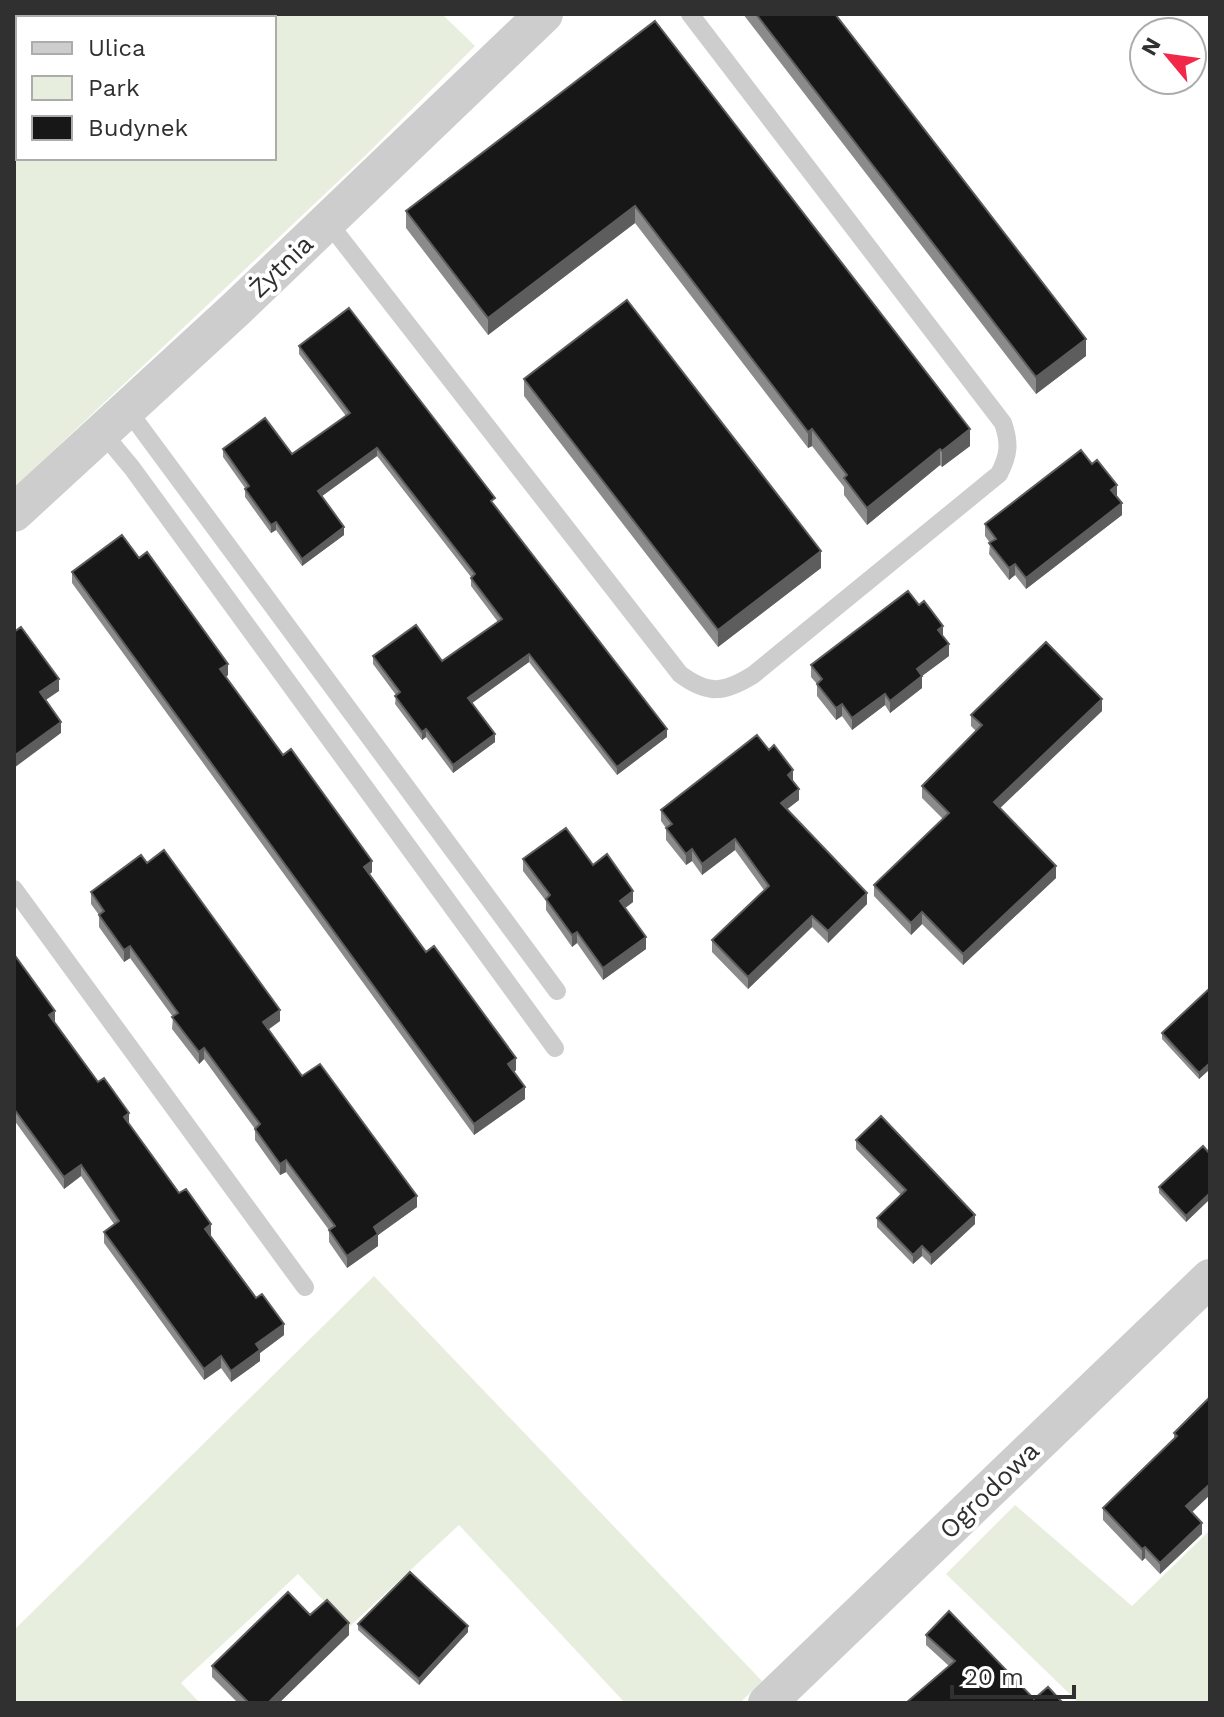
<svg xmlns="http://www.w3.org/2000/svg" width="1224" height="1717" font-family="'Work Sans',sans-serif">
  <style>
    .green { fill: #e8eedd; fill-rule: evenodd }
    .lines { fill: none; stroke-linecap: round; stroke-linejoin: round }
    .service { stroke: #cdcdcd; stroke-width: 18 }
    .minor { stroke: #cdcdcd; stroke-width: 38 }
    .wall { fill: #8b8b8b }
    .shaded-wall { fill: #5d5d5d }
    .building { fill: #171717; stroke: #5d5d5d; stroke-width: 2 }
    .labels { text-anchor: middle; stroke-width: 8; stroke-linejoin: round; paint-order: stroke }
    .street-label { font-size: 26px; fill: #303030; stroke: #fff }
  </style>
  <rect width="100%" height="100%" fill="#fff"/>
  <path class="green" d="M14,14H442L475,46L365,156L14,488ZM18,18H274V158H18Z
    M374,1276L762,1681L740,1703H625L459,1525L349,1627L298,1574L181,1683L200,1703H14V1630Z
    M1015,1505L1132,1606L1210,1530V1703H1079L946,1574Z"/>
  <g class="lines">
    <path class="service" d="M327,221L680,674C708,695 724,693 753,675L999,474C1009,455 1010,443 1003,423L690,14
      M127,409L557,991
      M102,432L132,468L555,1048
      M14,889L305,1287"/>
    <path class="minor" d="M14,513L236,309L544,14
      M767,1703L1210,1278"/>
  </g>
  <path class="wall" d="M743,14H835L1086,356L1036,394Z
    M655,21L970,446L942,467L940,465L867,525L844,495V487L812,446L808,448L635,223L488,335L406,228V211Z
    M299,346L495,505L667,737L617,775L529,662L472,703L495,742L453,773L426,737L422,740L395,704L396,695L373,664V656L442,661L498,622L471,586V577L377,456L322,496L344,535L302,566L276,530L271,533L245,497V488L223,457V449L292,454L346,416L299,354Z
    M524,379L821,568L718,647L524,396Z
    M1117,497L1122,515L1026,589L1015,575L1009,580L989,554L990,543L985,536V524Z
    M72,572L228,675L226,677L283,755L372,872L370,874L399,915L516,1070L514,1072L525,1099L474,1135L72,583Z
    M943,637L949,656L922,676V688L890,713L885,705L852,730L842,716L836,720L817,696V684L811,677V665Z
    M1102,711L999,808L1056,878L963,965L922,924L911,935L874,896V885L943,819L922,798V786L976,731L971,726V715Z
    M769,750L793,782L799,800L787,809L867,904L828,943L812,927L748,989L712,952V940L764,890L735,850L702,875L692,861L686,865L666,840V828L661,821V810Z
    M523,859L593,865L633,902L625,908L646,949L603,980L577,943L572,947L546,910V901L523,871Z
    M91,892L280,1021L268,1030L302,1076L417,1207L378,1235V1246L347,1268L329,1242V1230L286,1172L280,1175L255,1140V1129L204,1059L199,1064L172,1029L173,1017L130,958L124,962L99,927V915L91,904Z
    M14,959L55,1023L284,1335L260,1353V1361L231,1382L221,1368L204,1380L104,1243V1232L114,1224L81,1176L64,1189L14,1120Z
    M1210,988V1069L1199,1079L1162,1039V1033Z
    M856,1140L975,1224L931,1265L922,1256L913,1264L877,1227V1218L901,1195L856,1149Z
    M1210,1154V1199L1186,1222L1159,1193V1187Z
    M1210,1397L1192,1512L1202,1534L1160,1574L1145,1558L1142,1561L1103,1520V1508L1174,1440V1433Z
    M310,1615L349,1635L279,1703H238L212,1677V1666Z
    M358,1624L468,1632L419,1685L358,1630Z
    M926,1635L1034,1699L906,1703L949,1666L926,1645Z"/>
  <path class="shaded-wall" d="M635,206V223L488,335V318Z
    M1086,339V356L1036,394V377Z
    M812,429V446L808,448V432Z
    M970,429V446L942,467V451Z
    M377,448V456L318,499V491Z
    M940,449V465L867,525V508Z
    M1117,485V497L1111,490Z
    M1122,503V515L1026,589V578Z
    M276,522V530L271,533V525Z
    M344,527V535L302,566V559Z
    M821,551V568L718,647V630Z
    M1015,564V575L1009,580V568Z
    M943,626V637L938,630Z
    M949,644V656L922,676V688L890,713V701L917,669Z
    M529,654V662L468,706V698Z
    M228,664V675L220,681V669Z
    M59,679V691L40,704V692Z
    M885,694V705L852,730V718Z
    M1102,699V711L994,814V802Z
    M842,704V716L836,720V708Z
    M61,722V733L14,768V756Z
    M426,729V737L422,740V732Z
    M667,729V737L617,775V767Z
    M495,734V742L453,773V765Z
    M793,770V782L788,775Z
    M799,789V800L781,814V803Z
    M735,839V850L702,875V864Z
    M692,849V861L686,865V854Z
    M372,861V872L364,878V867Z
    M1056,866V878L963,965V954Z
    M633,891V902L620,912V901Z
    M867,893V904L828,943V931Z
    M922,912V924L911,935V923Z
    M812,916V927L748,989V977Z
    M577,932V943L572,947V935Z
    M646,937V949L603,980V968Z
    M130,946V958L124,962V950Z
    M280,1010V1021L263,1033V1022Z
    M55,1011V1022L49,1015Z
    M204,1048V1059L199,1064V1052Z
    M516,1058V1070L508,1076V1064Z
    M1210,1063V1069L1199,1079V1073Z
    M525,1087V1099L474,1135V1124Z
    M129,1113V1124L124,1117Z
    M286,1160V1172L280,1175V1164Z
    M81,1165V1176L64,1189V1177Z
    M1210,1193V1199L1186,1222V1216Z
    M417,1196V1207L378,1235V1246L347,1268V1256L374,1227Z
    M975,1215V1224L931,1265V1255Z
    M211,1224V1236L205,1240V1229Z
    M922,1246V1256L913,1264V1255Z
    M284,1324V1335L260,1353V1361L231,1382V1371L256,1344Z
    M221,1356V1368L204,1380V1369Z
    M1210,1484V1495L1186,1518V1506Z
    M1202,1523V1534L1160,1574V1563Z
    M1145,1547V1558L1142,1561V1549Z
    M349,1623V1635L279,1703H268Z
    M468,1626V1632L419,1685V1679Z"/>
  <path class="building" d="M756,14H835L1086,339L1036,377Z
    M655,21L970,429L942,451L940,449L867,508L844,478L847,475L812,429L808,432L635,206L488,318L406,211Z
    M627,300L821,551L718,630L524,379Z
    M349,308L495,498L491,501L667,729L617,767L529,654L468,698L495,734L453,765L426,729L422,732L395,696L400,692L373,656L416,625L442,661L502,619L471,578L475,574L377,448L318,491L344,527L302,559L276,522L271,525L245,489L249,486L223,449L265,418L292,454L350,413L299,346Z
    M1081,450L1092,464L1097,460L1117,485L1111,490L1122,503L1026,578L1015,564L1009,568L989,543L996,539L985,524Z
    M122,535L139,558L147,552L228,664L220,669L283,755L291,749L372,861L364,867L399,915L426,952L434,946L516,1058L508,1064L525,1087L474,1124L72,572Z
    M908,591L919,605L924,601L943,626L938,630L949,644L917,669L922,676L890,701L885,694L852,718L842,704L836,708L817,684L822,679L811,665Z
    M21,627L59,679L40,692L61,722L14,756V632Z
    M1046,642L1102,699L994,802L1056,866L963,954L922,912L911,923L874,885L949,813L922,786L982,725L971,715Z
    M757,735L769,750L774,745L793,770L788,775L799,789L781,803L867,893L828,931L812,916L748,977L712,940L769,886L735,839L702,864L692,849L686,854L666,828L672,824L661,810Z
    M566,828L593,865L607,854L633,891L620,901L646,937L603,968L577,932L572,935L546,899L550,895L523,859Z
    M164,850L280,1010L263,1022L302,1076L320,1064L417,1196L374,1227L378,1234L347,1256L329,1230L335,1226L286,1160L280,1164L255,1129L260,1124L204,1048L199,1052L172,1017L178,1013L130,946L124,950L99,915L104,911L91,892L141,855L147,863Z
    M16,957L55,1011L49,1015L98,1082L104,1078L129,1113L124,1117L166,1175L179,1193L186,1189L211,1224L205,1229L256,1298L262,1294L284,1324L256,1344L260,1350L231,1371L221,1356L204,1369L104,1232L119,1221L81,1165L64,1177L14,1109V959Z
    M1210,988V1063L1199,1073L1162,1033Z
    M881,1116L975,1215L931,1255L922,1246L913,1255L877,1218L906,1190L856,1140Z
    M1203,1146L1210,1154V1193L1186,1216L1159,1187Z
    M1210,1397V1484L1186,1506L1202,1523L1160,1563L1145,1547L1142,1549L1103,1508L1177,1436L1174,1433Z
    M410,1572L468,1626L419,1679L358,1624Z
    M288,1592L310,1615L327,1600L349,1623L268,1703H249L212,1666Z
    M949,1611L1034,1699L1048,1687L1063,1703H906L955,1661L926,1635Z"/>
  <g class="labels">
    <g class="street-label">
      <text transform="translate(281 266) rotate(-44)" y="9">Żytnia</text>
      <text transform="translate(989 1490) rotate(-44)" y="9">Ogrodowa</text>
    </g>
  </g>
  <rect width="1224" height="1717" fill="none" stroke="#303030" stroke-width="32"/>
  <rect x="16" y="16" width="260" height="144" fill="#ffffff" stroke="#acacac" stroke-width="2"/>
  <rect x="32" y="42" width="40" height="12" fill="#cdcdcd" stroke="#acacac" stroke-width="2"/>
  <text x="88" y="56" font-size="24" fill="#303030">Ulica</text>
  <rect x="32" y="76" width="40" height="24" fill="#e8eedd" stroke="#acacac" stroke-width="2"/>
  <text x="88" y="96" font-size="24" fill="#303030">Park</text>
  <rect x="32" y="116" width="40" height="24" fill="#171717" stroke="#acacac" stroke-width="2"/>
  <text x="88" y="136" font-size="24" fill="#303030">Budynek</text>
  <g transform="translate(1168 56) rotate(299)"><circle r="38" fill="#ffffff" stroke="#acacac" stroke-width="2"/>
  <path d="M0-6L14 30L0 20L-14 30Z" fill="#f12847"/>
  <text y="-12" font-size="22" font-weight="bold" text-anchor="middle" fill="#303030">N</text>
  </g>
  <path d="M952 1685v12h122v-12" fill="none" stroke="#303030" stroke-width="4"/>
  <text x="964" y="1685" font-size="24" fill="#303030" stroke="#ffffff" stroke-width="6" paint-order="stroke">20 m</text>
</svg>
